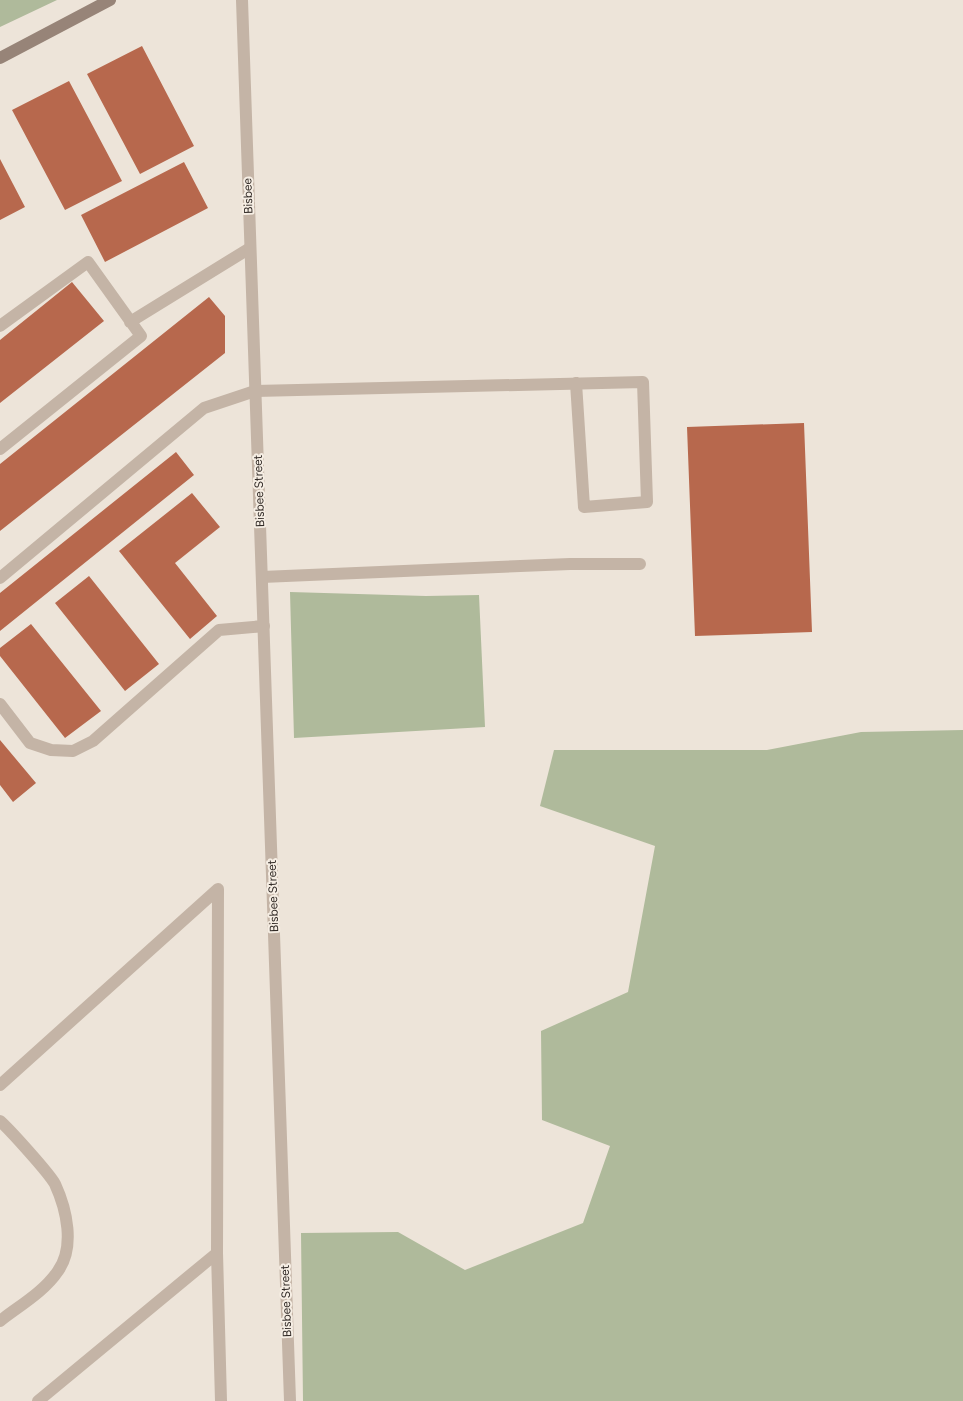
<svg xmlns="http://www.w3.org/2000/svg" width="963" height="1401" font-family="Figtree,sans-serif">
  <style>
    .green { fill: #afba9b }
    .building { fill: #b7684d }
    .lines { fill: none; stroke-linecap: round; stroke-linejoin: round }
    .lane { stroke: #c4b4a6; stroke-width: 12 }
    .street { stroke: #c4b4a6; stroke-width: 12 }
    .secondary { stroke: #978478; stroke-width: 12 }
    .labels { text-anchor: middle; stroke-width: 4; stroke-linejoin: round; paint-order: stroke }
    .street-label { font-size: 12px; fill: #312a26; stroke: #f6eee4 }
  </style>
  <rect width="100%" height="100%" fill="#ede4d9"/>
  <path class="green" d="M0,0H57L0,27Z
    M290,592L426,596L479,595L485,727L294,738Z
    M963,730V1401H303L301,1233L398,1232L465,1270L583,1223L610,1146L542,1120L541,1031L628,992L655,846L540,806L554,750H767L861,732Z"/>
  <path class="building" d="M142,46L194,146L140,174L87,74Z
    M69,81L122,181L65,210L12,110Z
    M0,159L25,207L0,220Z
    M184,162L208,208L105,262L81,215Z
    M72,282L104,321L0,403V340Z
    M209,297L225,316V353L0,531V464Z
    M804,423L812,632L695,636L687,427Z
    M176,452L194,475L0,631V593Z
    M192,493L220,527L175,563L217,616L190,639L119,551Z
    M89,576L159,664L125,691L55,603Z
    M31,624L101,711L65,738L0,656V648Z
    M0,740L36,783L13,802L0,785Z"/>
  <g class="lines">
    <path class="lane" d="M130,322L250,248
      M0,326L88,262L141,336L0,449
      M262,577L570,564H640
      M0,578L204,408L255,391L643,382L647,502L584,507L576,383
      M0,704L30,743L51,750L73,751L93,741L219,630L264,626
      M0,1085L218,889L217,1253L38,1401
      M0,1121C10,1130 49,1173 55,1184C67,1210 75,1247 58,1271C44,1292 19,1306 0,1321
      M217,1253L221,1401"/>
    <path class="street" d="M242,0L290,1401"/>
    <path class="secondary" d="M0,58L110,0"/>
  </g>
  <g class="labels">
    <g class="street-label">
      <text transform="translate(248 196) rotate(-92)" y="4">Bisbee</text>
      <text transform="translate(259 491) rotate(-92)" y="4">Bisbee Street</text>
      <text transform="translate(273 896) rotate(-92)" y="4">Bisbee Street</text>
      <text transform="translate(286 1301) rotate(-92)" y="4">Bisbee Street</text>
    </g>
  </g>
</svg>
